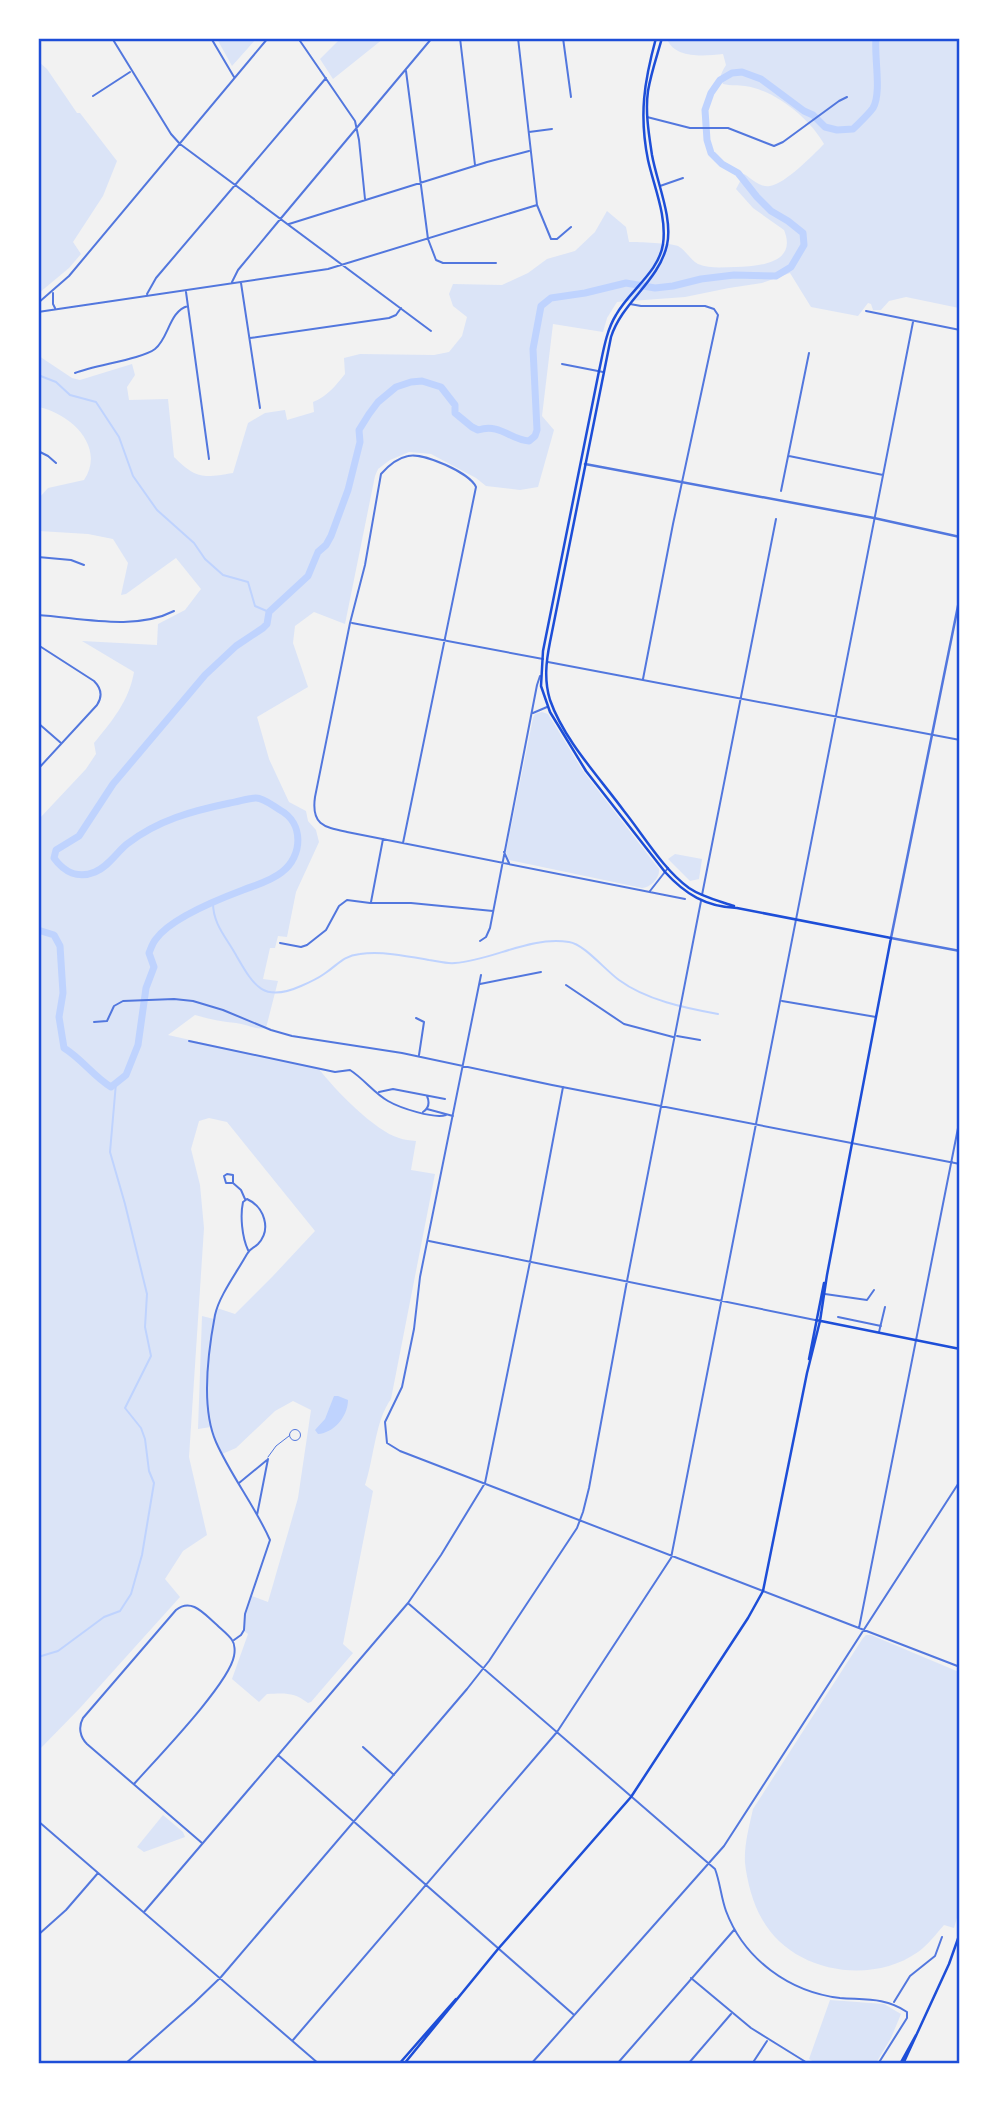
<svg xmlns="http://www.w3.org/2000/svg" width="998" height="2102" font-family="Commissioner,sans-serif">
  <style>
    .green { fill: #dbe4f7 }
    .water { fill: #bfd3fe }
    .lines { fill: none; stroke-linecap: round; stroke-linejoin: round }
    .stream { stroke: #bfd3fe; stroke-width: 2 }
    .river { stroke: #bfd3fe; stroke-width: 7 }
    .service { stroke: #5277de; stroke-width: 1 }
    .minor { stroke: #5277de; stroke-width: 2 }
    .tertiary { stroke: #5277de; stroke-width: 2.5 }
    .secondary { stroke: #1d4ed8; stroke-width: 2.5 }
    .primary { stroke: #1d4ed8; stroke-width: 2.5 }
    .neatline { fill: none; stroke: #1d4ed8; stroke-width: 2.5 }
  </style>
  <rect width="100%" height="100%" fill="#f2f2f2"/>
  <path class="green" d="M341,38H383V39L333,79L320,59Z
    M217,39H256L232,66Z
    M667,39H959V308L906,297L889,301L881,310H873L871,304L868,303L858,316L811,307L790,273L762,283L729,288L685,297L617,302L607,318L603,332L553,324L542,416L554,430L538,487L520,490L486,486L476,478L431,454L409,452L390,460L378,469L375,476L345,624L314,612L295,626L293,643L308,687L257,717L269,759L289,802L306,811L308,821L316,830L319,842L296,892L287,937L278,936L275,948H270L263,979L278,981L266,1028C254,1030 247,1024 236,1023C223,1022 209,1019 195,1015L168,1035L319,1069C335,1090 375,1131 399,1138C404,1140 410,1140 416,1141L411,1170L435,1174L391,1399C375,1421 374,1458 365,1485L373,1491L343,1644L353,1653L311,1702L308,1703C294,1692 285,1693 267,1694L259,1702L232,1679L248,1634L244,1631L246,1614L252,1596L268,1602L298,1498L311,1410L293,1401L275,1411L236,1448L222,1454L211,1427L198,1429L202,1316L214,1319L217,1308L235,1314L273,1276L315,1231L227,1122L209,1118L199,1121L191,1149L200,1185L204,1228L189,1457L207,1535L183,1551L165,1579L180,1597L80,1708L39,1750V819L86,769L96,754L94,743C112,721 129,701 134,672L82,641L157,645L158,624L185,610L201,589L176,558L126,594L121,595L128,563L113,539L88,534L39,531V498L48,488L84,480C106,447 71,414 39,407V356L72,378L80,380L132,364L135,375L127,387L129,400L168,399L174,457C196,479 203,478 233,473L248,423L265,413L285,410L287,420L314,412L313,402C327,397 336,385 345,374L344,358L360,354L434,355L449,352L462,336L467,317L453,306L449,294L453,284L502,285L528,273L547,259L575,251L595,232L607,211L626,227L629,242C639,242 670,243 678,246C686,250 690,260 698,264C710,269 724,267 736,267C758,266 798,264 784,230L753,208L736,189L744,174C751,178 760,188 770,186C785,184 813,155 824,144C810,119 775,90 745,86C738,85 731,86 723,84C718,77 722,72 726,65L723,54C704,56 675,59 667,39Z
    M39,62L47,69L77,113H80L117,161L103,196L73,242L81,254L69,268L39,293Z
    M542,712L548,714L583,771L659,869C660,878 651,887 642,888L509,860L506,852L533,718L535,714Z
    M675,854L702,859L699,879L690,881L668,859Z
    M866,1635H871L959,1672V1911L954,1928L944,1925C936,1934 928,1945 918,1952C870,1986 791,1972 762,1919C753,1904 747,1881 745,1863C744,1845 749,1827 753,1809L863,1638Z
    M163,1815L183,1832L185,1837L144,1852L137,1847Z
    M830,2000L884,2004L901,2014L891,2038L876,2063H816L809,2059Z"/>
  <path class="water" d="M334,1396H338L348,1400C348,1416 334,1433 318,1434L315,1430L325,1419Z"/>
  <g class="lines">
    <path class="stream" d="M38,375L56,382L70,395L96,402L119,437L133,476L157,510L194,543L205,559L223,575L248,582L255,606L269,612
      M213,903C213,924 226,937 236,955C254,986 263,1003 301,986C308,983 317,979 324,974C338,965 342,956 360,954C382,951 407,956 429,960C437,961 446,964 455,963C494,960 529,936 569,942C584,944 605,970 619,980C646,1000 685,1008 718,1014
      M38,1657L58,1651L104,1617L120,1611L131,1594L142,1555L154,1483L149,1471L145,1439L141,1428L125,1408L151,1356L145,1327L147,1294L125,1204L110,1152L116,1083"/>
    <path class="river" d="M38,930L54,935L60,946L63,993L59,1017L64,1048C82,1059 93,1076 111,1087L126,1075L138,1045L146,988L154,967L149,953C151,948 153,942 156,939C171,918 219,899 243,890C256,885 271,881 282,872C303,856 304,823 280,810C273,806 264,798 256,798C248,798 238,802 230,803C192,811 158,820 127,844C116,853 109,866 95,872C78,879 64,872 54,858L56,850L79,836L113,784L205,675L236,646L263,628L267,624L269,612L308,576L318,552L326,545L331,536L348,490L360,442L359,430L369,414L378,402L396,387L411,382L422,381L441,387L455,405V413L472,427L478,430C501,423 510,440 529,441L535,436L537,430L533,349L541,306L551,298L585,293L626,283L655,288L673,286L701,279L734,275L776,276L791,267L804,245L803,233L788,221L771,211L757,197L738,173L722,164L711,153L707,140L705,110L711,93L720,80L732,73L742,72L761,79L804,111L813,115L825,127L837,130L853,129C859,123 868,115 873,108C882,92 874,58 876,38"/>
    <path class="service" d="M289.5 1435a5.5 5.5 0 1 1 11 0a5.5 5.5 0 1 1-11 0Z
      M268,1457L276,1446L289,1436"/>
    <path class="minor" d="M112,38L171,134L180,144L431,331
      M211,38L234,77
      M298,38L355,121L359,140L365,199
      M460,38L475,165
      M518,38L537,205L551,239H557L571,227
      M563,38L571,97
      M406,71L428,239L436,260L443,263H496
      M93,96L130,72
      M647,117L690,128H728L774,146L783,142L839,101L847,97
      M529,132L552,129
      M660,186L683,178
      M289,224L487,162L529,151
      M232,282L238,270L277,223L432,38
      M241,283L260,408
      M186,292L209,459
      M53,293V304L55,308
      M147,294L156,278L326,78
      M38,303L69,276L268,38
      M630,304L641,306H705L714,309L718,315L673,524L643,679
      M866,311L960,330
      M38,312L328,269L537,205
      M250,338L389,318L396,315L401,308
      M562,364L603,372
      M75,373C95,365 142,359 155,349C169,338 169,311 188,306
      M38,451L48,456L56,463
      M789,456L883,475
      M781,491L809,353
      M38,557L71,560L84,565
      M38,615C82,618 135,631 174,611
      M352,623L543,659
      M38,645L94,681C101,688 103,696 97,705L38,769
      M548,662L960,740
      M533,713L547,707
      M38,723L61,743
      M403,843L476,487C470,473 423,452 408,456C398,458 388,466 381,474L365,565L350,623L315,797C311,825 324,827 347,832L685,899
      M504,852L509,863
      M650,891L668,868
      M702,895L776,519
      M371,902L383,839
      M480,941L486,937L490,928L537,685L540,676
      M280,943L301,947L307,945L326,930L339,906L347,900L370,903H411L493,911
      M481,975L420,1277L414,1329L402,1387L385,1422L387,1443L400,1451L960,1667
      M480,984L541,972
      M566,985L624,1024L673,1037
      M782,1001L876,1017
      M416,1018L424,1022L419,1055
      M94,1022L107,1021L114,1006L123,1001L174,999L193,1001L223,1010L271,1030L292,1036L402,1053L552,1085L960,1164
      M677,1036L700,1040
      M189,1041L335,1072L350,1070C364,1079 374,1093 388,1101C400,1108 434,1119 446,1115
      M379,1092L393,1089L445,1099
      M427,1109L453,1116
      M423,1112C429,1108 430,1103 427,1096
      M233,1183H226L224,1176L227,1174L233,1175V1183L241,1190L245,1199
      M429,1241L815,1320
      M825,1294L867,1300L874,1290
      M838,1317L881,1326
      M879,1332L885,1307
      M239,1483L267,1460
      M257,1515L268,1459
      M409,1604L715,1869C720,1882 721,1897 726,1911C744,1959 789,1992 840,1998C864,2000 885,1997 907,2012V2018L878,2064
      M859,1628L960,1118
      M234,1640L241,1635L244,1630L245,1614L270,1540C255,1506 231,1476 216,1442C201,1408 208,1352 215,1315C219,1296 237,1272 247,1254C250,1248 254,1248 258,1244C272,1229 264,1207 247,1199L243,1202C240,1216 242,1237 248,1250
      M363,1747L394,1775
      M278,1755L573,2014
      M134,1784C156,1759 229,1684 234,1656C235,1652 235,1644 232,1640C229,1635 221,1629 217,1625C205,1615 192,1597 176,1610L83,1718C78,1727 80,1737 87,1744L202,1843
      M38,1821L319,2064
      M144,1912L408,1603L441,1555L485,1483L530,1262L563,1087
      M38,1935L66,1910L98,1873
      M691,1978L751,2028L809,2064
      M894,2002L910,1976L935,1956L942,1937
      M293,2040L557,1732L671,1558L913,322
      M125,2064L194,2003L221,1977L467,1689L489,1661L577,1528L583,1512L589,1488L627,1281L701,901
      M531,2064L724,1846L960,1481
      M617,2064L734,1930
      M688,2064L731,2014
      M752,2064L767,2041"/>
    <path class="tertiary" d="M585,464L874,518L960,537
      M960,596L891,938L960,951"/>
    <path class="secondary" d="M662,38C657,56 651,73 648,91C645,112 649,135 652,155C657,183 673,218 667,245C659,281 622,302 611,337L550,642C546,662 544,680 550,700C564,740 599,777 624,811C644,836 663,869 689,888C702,897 719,901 734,906
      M816,1320L960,1349
      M809,1359L824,1283
      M399,2064L456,1999
      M404,2064L498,1949L631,1797L748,1618L763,1591L807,1373L820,1321L827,1275L891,938L737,908C706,907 685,894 665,872L586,771L550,712L541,686L543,651L599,371C603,353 606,331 616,315C629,291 659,272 663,244C667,216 654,187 648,160C639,115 644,82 656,38"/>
    <path class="primary" d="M900,2064L916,2035
      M903,2064L949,1964L960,1933"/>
  </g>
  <rect width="998" height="2102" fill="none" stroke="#ffffff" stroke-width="80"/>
  <rect x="40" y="40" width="918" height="2022" class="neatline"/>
</svg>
